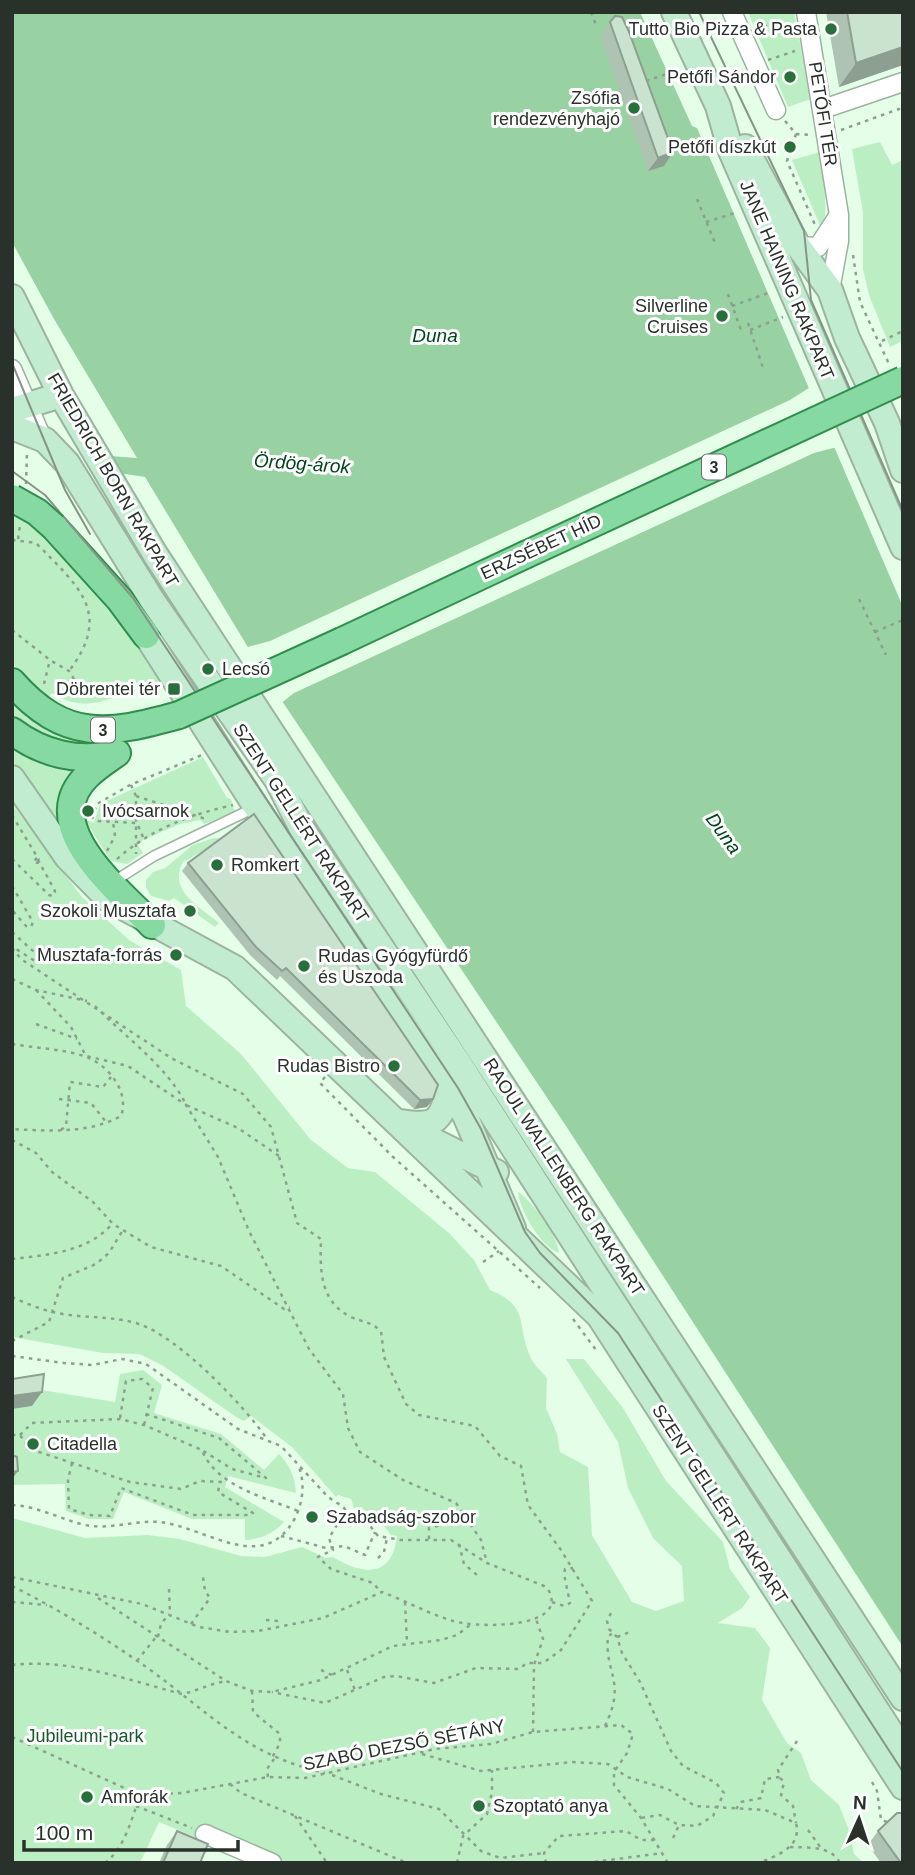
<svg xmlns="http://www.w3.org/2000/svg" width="915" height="1875" font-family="Helvetica,sans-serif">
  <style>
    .green { fill: #bbefc3 }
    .water { fill: #98d2a2 }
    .pier { fill: #e4fee8 }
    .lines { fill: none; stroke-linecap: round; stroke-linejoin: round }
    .lane-casing { stroke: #9cb49f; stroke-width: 12 }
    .street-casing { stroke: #9cb49f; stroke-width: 21 }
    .secondary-casing { stroke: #9cb49f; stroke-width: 28 }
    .primary-casing { stroke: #308e4d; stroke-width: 30 }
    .path { stroke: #8da090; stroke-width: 2.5; stroke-dasharray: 3.5 5; stroke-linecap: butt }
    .lane { stroke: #fff; stroke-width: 9 }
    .street { stroke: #fff; stroke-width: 18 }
    .secondary { stroke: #c2eccf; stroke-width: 24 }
    .primary { stroke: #86d9a0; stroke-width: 26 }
    .tram { stroke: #859688; stroke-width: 2 }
    .primary-bridge-casing { stroke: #308e4d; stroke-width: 30; stroke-linecap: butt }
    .primary-bridge { stroke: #86d9a0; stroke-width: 26 }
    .wall { fill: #aec3b1 }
    .shaded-wall { fill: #8d9f90 }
    .building { fill: #cae3ce; stroke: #8d9f90; stroke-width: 2 }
    .poi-dot { fill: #286f3b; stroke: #fff; stroke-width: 2.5 }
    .labels { text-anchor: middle; stroke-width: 6; stroke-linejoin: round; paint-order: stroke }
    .shield { fill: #fff; stroke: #68706a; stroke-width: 2 }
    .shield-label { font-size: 16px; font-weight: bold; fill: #28322a }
    .poi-label { font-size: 18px; fill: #28322a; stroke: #fff; text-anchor: end }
    .street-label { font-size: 18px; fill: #28322a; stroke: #fff }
    .park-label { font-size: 18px; fill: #1a572b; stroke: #fff }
    .water-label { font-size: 19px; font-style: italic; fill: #01461b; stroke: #fff }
  </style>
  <rect width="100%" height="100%" fill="#e4fee8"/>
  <path class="green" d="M748,12H794L811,99L788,107Z
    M880,142L892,165L901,161L903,164V341L890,347L869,295L863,269V213L852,149Z
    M823,151C821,176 830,209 822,230L792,160Z
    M12,507C72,545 124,623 163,682L144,691L138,687C107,701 84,713 52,693L46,700L12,663Z
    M12,698C38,723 63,742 100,744C68,751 37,736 12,717Z
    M12,744L76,769L59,799V831L12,759Z
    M203,757L227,798L231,799L235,812L204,824L200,820L180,824L143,840L138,845L143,853L127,864L111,861L87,823L86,820L94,823L100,804Z
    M12,804L82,897L129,940L181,970L186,1006L241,1054L311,1140L348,1168L375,1172L450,1234L474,1260L490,1290C530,1306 516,1323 530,1356C533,1364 541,1371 547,1378L546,1408L557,1434L560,1452L588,1467L592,1535L632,1602L656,1611L684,1601L682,1566L653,1538L628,1488L618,1442L566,1359H584L623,1408L666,1481L723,1542L730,1569L750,1597L742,1608L718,1623L755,1628L770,1648L762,1700L787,1743L801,1753L811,1780L839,1805L850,1833L854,1854L864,1863H258L159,1822L140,1863H12V1518L85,1538L148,1535L180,1539L241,1556L265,1557L302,1547L326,1558L333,1557C361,1574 392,1580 397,1536L391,1535L377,1517L354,1508L351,1499L338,1495L336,1497L292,1447L251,1416L244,1421L236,1417L162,1365L139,1354L103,1353L12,1337Z
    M214,838H219L224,847L217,854L203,851L183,862C167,890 200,907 219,923L215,927L174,898L169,901L151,896L146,887V880L153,872L165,868L193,845Z
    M518,1192C532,1200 559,1238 559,1253C541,1247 520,1211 518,1192Z
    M143,1370L162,1385L154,1413L221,1434L264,1470L279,1454C290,1465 295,1477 296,1493L228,1476L225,1487L284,1522C273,1534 261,1539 245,1540V1519H192L124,1492L113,1519H89L66,1511L65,1484L12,1485V1409L32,1406L35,1389L115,1402L120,1374Z"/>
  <path class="water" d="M12,12H640L692,126L697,128L903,607V1647L568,1129L266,677L145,477L119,473L110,456L137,458L54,319L12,242Z"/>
  <path class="pier" d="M812,386L837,447L814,453L294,693L280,704L244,648L270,641L790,400Z"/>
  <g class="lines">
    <g class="lane-casing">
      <path id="lane" d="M113,882L154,856L256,807"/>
    </g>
    <g class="street-casing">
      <path id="street" d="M732,12L776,110
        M806,12L839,215V241L830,290
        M823,109L903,82
        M798,246L818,247L837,218
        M12,369L42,438
        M205,1834L272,1863"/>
    </g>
    <g class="secondary-casing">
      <path id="secondary" d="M674,12L718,106L731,151L903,547
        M745,147L798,246L830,290L847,338L887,423L903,470
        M12,297L61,395L155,554L903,1698
        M12,410L61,395
        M12,427L45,440L67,463L152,600L277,780L302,829L458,1062L903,1751
        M146,635L256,807L465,1115L513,1228
        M12,778L67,857L108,899L235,968L599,1316L903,1787
        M401,1122C434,1127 441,1123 448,1091
        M422,1135L496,1172"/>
    </g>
    <g class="primary-casing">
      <path id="primary" d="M54,527L120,600L146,635
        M342,641L525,555
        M12,682C65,742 108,735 179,715
        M12,731C41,753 80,764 115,753
        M117,753C107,760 96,767 87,776C36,826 119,890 152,925"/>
    </g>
    <path class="path" d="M591,12L596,25
      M756,30L769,25
      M768,60L795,51
      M646,81L675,71
      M785,121L796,134L811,135
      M841,130L899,109L903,117
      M796,134L787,161L815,225
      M697,199L715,243
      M706,222L735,213
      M853,255L860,302L889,364
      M728,294L742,333
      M732,306L771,292
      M748,323L764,371
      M750,330L783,317
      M882,341L903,331
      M26,484L27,452
      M18,539L20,525
      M12,540L36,543C79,587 113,613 69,671
      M859,599L886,655
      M12,630L50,660L69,671L82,692
      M875,632L903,620
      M44,684L50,660
      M131,785L136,796V854
      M136,796L206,819
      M12,815L39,860
      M143,837L137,823L98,821L92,817L97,804L130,785L202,755
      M107,851L115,836L113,822
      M37,858L33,862L39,863
      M12,859L49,895L53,896L55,891L37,858
      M117,859C151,829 189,815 233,805
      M12,886L33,922L31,927L26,926L12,910
      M12,932L43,960L35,961L16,949
      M12,948L21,959L171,1058L243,1094L271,1127L297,1223L321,1239C320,1269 319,1301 351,1317C363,1322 371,1322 381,1331L384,1357L406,1404L419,1415L475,1426L500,1456L521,1466L528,1505L561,1550L592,1601L561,1650L543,1663H527L519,1669L476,1668L434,1683L396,1676L384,1677L325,1703L272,1692
      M12,979L36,990L87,1001
      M36,990L71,1027L86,1056L128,1066L186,1105L218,1157L249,1231L309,1349L343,1394L348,1428L360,1452L403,1480L456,1503L481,1540L487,1563
      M95,1006C123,1035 170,1069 186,1105L238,1128L279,1156
      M36,1024L77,1039
      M12,1044C35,1048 62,1049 84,1056C108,1064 130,1092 121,1116C88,1134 49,1131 12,1129
      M325,1077L320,1083L393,1157L540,1288
      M59,1099L91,1103L106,1122
      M61,1130L66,1126L70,1082L103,1087L111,1077
      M12,1140L36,1153L52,1172L93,1202L113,1224L151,1247L221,1266L284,1309L290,1307
      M12,1259C47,1255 88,1252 112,1224
      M483,1262L499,1251
      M12,1297C25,1303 39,1309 53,1312C81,1319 111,1315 139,1324C178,1337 243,1404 267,1439
      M573,1319L596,1350
      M12,1341L49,1322L63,1278L96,1264L109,1253L123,1230
      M12,1356L64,1363L93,1365L122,1359L146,1364L238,1429L281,1446L328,1497L342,1506L356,1521L371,1527L378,1536L401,1540H451L487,1563L544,1586C550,1590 553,1598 551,1605C543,1629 473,1627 453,1621C429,1614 406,1601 382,1592L323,1618L258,1631L230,1632L199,1627L142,1604L12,1577
      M146,1414L219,1438L266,1478L232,1469L202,1450
      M120,1418L126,1381L142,1379L153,1388L144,1425
      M12,1435H20L30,1449L130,1482L181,1489L200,1481L222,1482
      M20,1435L32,1423L120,1419L144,1425L202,1450C216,1486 264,1497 298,1511
      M72,1463L68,1480L69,1509L89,1515L110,1516L121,1488L193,1515H249L253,1513L218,1492L220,1482
      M12,1505C37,1506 60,1519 85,1525C110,1530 135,1520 159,1522C205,1526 263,1577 295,1518C303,1502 305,1484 299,1467
      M346,1510L329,1538L333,1550L318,1557L331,1569L373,1583L381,1592
      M281,1536L326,1548L344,1546L365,1555L375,1532
      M429,1539V1528L441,1525
      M459,1544L464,1564L477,1575
      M378,1558L384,1552L387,1538
      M12,1586C60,1610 105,1638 149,1669C212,1715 246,1755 325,1773
      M169,1589L170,1614
      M98,1598L226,1681L252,1691L272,1692L321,1680L393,1646L441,1640L457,1635L470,1625
      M12,1602L47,1605
      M405,1602L407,1643
      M552,1602L564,1606L570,1603L564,1574L565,1569L573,1568
      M611,1613L607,1621L609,1629L617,1637L622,1653L640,1682L671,1751L683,1766L716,1783L724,1793L713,1816L697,1826L679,1825L660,1815L641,1818
      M266,1620L278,1621
      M191,1624L210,1598L205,1591L203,1577
      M158,1637L161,1624L169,1614
      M617,1637L630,1632
      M137,1661L156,1637
      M12,1665C69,1658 128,1680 182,1694C197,1691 209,1684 226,1681
      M321,1670L332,1675
      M347,1670L355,1690
      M252,1691L253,1712L280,1734V1743L272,1758
      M605,1726C627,1681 604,1673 608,1636L612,1634
      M533,1732L534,1665L543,1639L536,1619
      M12,1737L140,1795L182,1793L268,1777L305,1778L435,1749L491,1744L533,1732L621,1725L633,1734L627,1753L614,1772V1785L641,1818L668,1863
      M422,1754L481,1771L573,1762L608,1764L627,1777L668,1789L695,1806L765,1810L796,1823C802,1847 778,1855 759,1863
      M332,1775L381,1794L439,1809L481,1851L500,1858L544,1853
      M268,1777L267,1769L274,1759
      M780,1778L784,1782L781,1795L793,1806L796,1823
      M872,1782L877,1791L881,1820L890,1823
      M230,1784L241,1793L407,1863
      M136,1806L192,1828
      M736,1809L741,1802L761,1798L765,1779L780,1777L778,1770L799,1738
      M295,1816L327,1863
      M808,1830L821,1848
      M673,1838L679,1825
      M790,1847C807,1848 831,1845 840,1863
      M105,1863C125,1848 132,1818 140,1795
      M457,1863L463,1836L487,1814L492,1792V1770
      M546,1863L544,1853L559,1836L626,1831L641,1840H655
      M586,1863L663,1853"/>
    <use href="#lane" class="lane"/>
    <use href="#street" class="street"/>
    <use href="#secondary" class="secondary"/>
    <use href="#primary" class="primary"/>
    <path class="tram" d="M699,12L804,231L811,300L903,511
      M12,363L65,490L90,534
      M12,471L45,495L133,598L458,1088L481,1129L525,1232L540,1253L618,1333L903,1772"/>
    <g class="primary-bridge-casing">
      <path id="primary-bridge" d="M12,498L37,512L54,527
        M525,555L903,380
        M179,715L342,641"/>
    </g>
    <use href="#primary-bridge" class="primary-bridge"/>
  </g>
  <path class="wall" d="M826,12H903V65L839,87Z
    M615,16L664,166L648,171L600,36Z
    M188,863L433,1099L427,1107L414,1109L280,976L277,980L250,955L182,871Z
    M177,1831L200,1863H159L167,1845Z
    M878,1831L903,1863H881L868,1845Z"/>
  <path class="shaded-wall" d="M903,47V65L839,87L856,63Z
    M673,152L664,166L648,171L658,158Z
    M433,1099L427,1107L414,1109L420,1100Z
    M42,1392L32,1406L12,1409V1396Z
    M18,1471L12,1479V1472Z"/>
  <path class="building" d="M847,12H903V47L856,63Z
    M615,16L622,17L629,32L673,152L658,158L610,22Z
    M254,814L438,1085L433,1099L420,1100L286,968L282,971L256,947L188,863Z
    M44,1374L42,1392L12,1396V1379Z
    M12,1455L17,1457L18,1471L12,1472Z
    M897,1813H903V1863H901L878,1831Z
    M177,1831L208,1844L200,1863H163Z"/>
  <g class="poi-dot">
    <circle cx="831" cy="29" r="7"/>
    <circle cx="790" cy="77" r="7"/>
    <circle cx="634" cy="108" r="7"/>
    <circle cx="790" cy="147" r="7"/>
    <circle cx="722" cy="316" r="7"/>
    <circle cx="208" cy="669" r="7"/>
    <rect x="167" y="682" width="14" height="14" rx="3.5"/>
    <circle cx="88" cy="811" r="7"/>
    <circle cx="217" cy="865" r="7"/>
    <circle cx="190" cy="911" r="7"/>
    <circle cx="176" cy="955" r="7"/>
    <circle cx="304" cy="966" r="7"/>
    <circle cx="394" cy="1066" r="7"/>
    <circle cx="33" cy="1444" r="7"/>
    <circle cx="312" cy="1517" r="7"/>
    <circle cx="87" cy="1797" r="7"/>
    <circle cx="479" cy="1806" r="7"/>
  </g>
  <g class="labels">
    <g class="shield">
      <rect x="702" y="454.5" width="24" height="25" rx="5"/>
      <rect x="91" y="717.5" width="24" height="25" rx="5"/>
    </g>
    <g class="shield-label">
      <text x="714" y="473">3</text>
      <text x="103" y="736">3</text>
    </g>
    <g class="poi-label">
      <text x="817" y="35">Tutto Bio Pizza &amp; Pasta</text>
      <text x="776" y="83">Petőfi Sándor</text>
      <text x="620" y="104">Zsófia<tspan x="620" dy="21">rendezvényhajó</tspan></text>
      <text x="776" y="153">Petőfi díszkút</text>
      <text x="708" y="312">Silverline<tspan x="708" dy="21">Cruises</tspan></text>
      <text x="222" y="675" text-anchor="start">Lecsó</text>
      <text x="160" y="695">Döbrentei tér</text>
      <text x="102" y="817" text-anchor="start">Ivócsarnok</text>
      <text x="231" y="871" text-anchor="start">Romkert</text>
      <text x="176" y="917">Szokoli Musztafa</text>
      <text x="162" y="961">Musztafa-forrás</text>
      <text x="318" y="962" text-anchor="start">Rudas Gyógyfürdő<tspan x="318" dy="21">és Uszoda</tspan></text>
      <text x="380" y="1072">Rudas Bistro</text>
      <text x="47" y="1450" text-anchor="start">Citadella</text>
      <text x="326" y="1523" text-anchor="start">Szabadság-szobor</text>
      <text x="101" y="1803" text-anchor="start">Amforák</text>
      <text x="493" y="1812" text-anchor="start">Szoptató anya</text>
    </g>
    <g class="street-label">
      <text transform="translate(823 114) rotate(81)" y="6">PETŐFI TÉR</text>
      <text transform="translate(787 280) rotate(67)" y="6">JANE HAINING RAKPART</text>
      <text transform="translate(113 480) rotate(60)" y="6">FRIEDRICH BORN RAKPART</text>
      <text transform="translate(541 547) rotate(-25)" y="6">ERZSÉBET HÍD</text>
      <text transform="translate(301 823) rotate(57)" y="6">SZENT GELLÉRT RAKPART</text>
      <text transform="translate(564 1177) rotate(57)" y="6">RAOUL WALLENBERG RAKPART</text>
      <text transform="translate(720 1504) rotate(57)" y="6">SZENT GELLÉRT RAKPART</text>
      <text transform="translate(404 1745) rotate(-11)" y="6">SZABÓ DEZSŐ SÉTÁNY</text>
    </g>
    <g class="park-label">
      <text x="85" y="1742">Jubileumi-park</text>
    </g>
    <g class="water-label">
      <text x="435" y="342">Duna</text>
      <text transform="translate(302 463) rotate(4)" y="7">Ördög-árok</text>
      <text transform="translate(724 833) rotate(54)" y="7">Duna</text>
    </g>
  </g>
  <rect width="915" height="1875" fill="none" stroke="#28322a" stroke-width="28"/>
  <g transform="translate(859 1819) rotate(3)" stroke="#ffffff" stroke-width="5" paint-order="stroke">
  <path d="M0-5L12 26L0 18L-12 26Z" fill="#28322a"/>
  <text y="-10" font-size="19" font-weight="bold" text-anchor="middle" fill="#28322a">N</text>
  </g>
  <path d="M24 1840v10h214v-10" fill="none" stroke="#28322a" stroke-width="3.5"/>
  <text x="35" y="1840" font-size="21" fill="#28322a" stroke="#ffffff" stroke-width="5" paint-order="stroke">100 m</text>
</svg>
